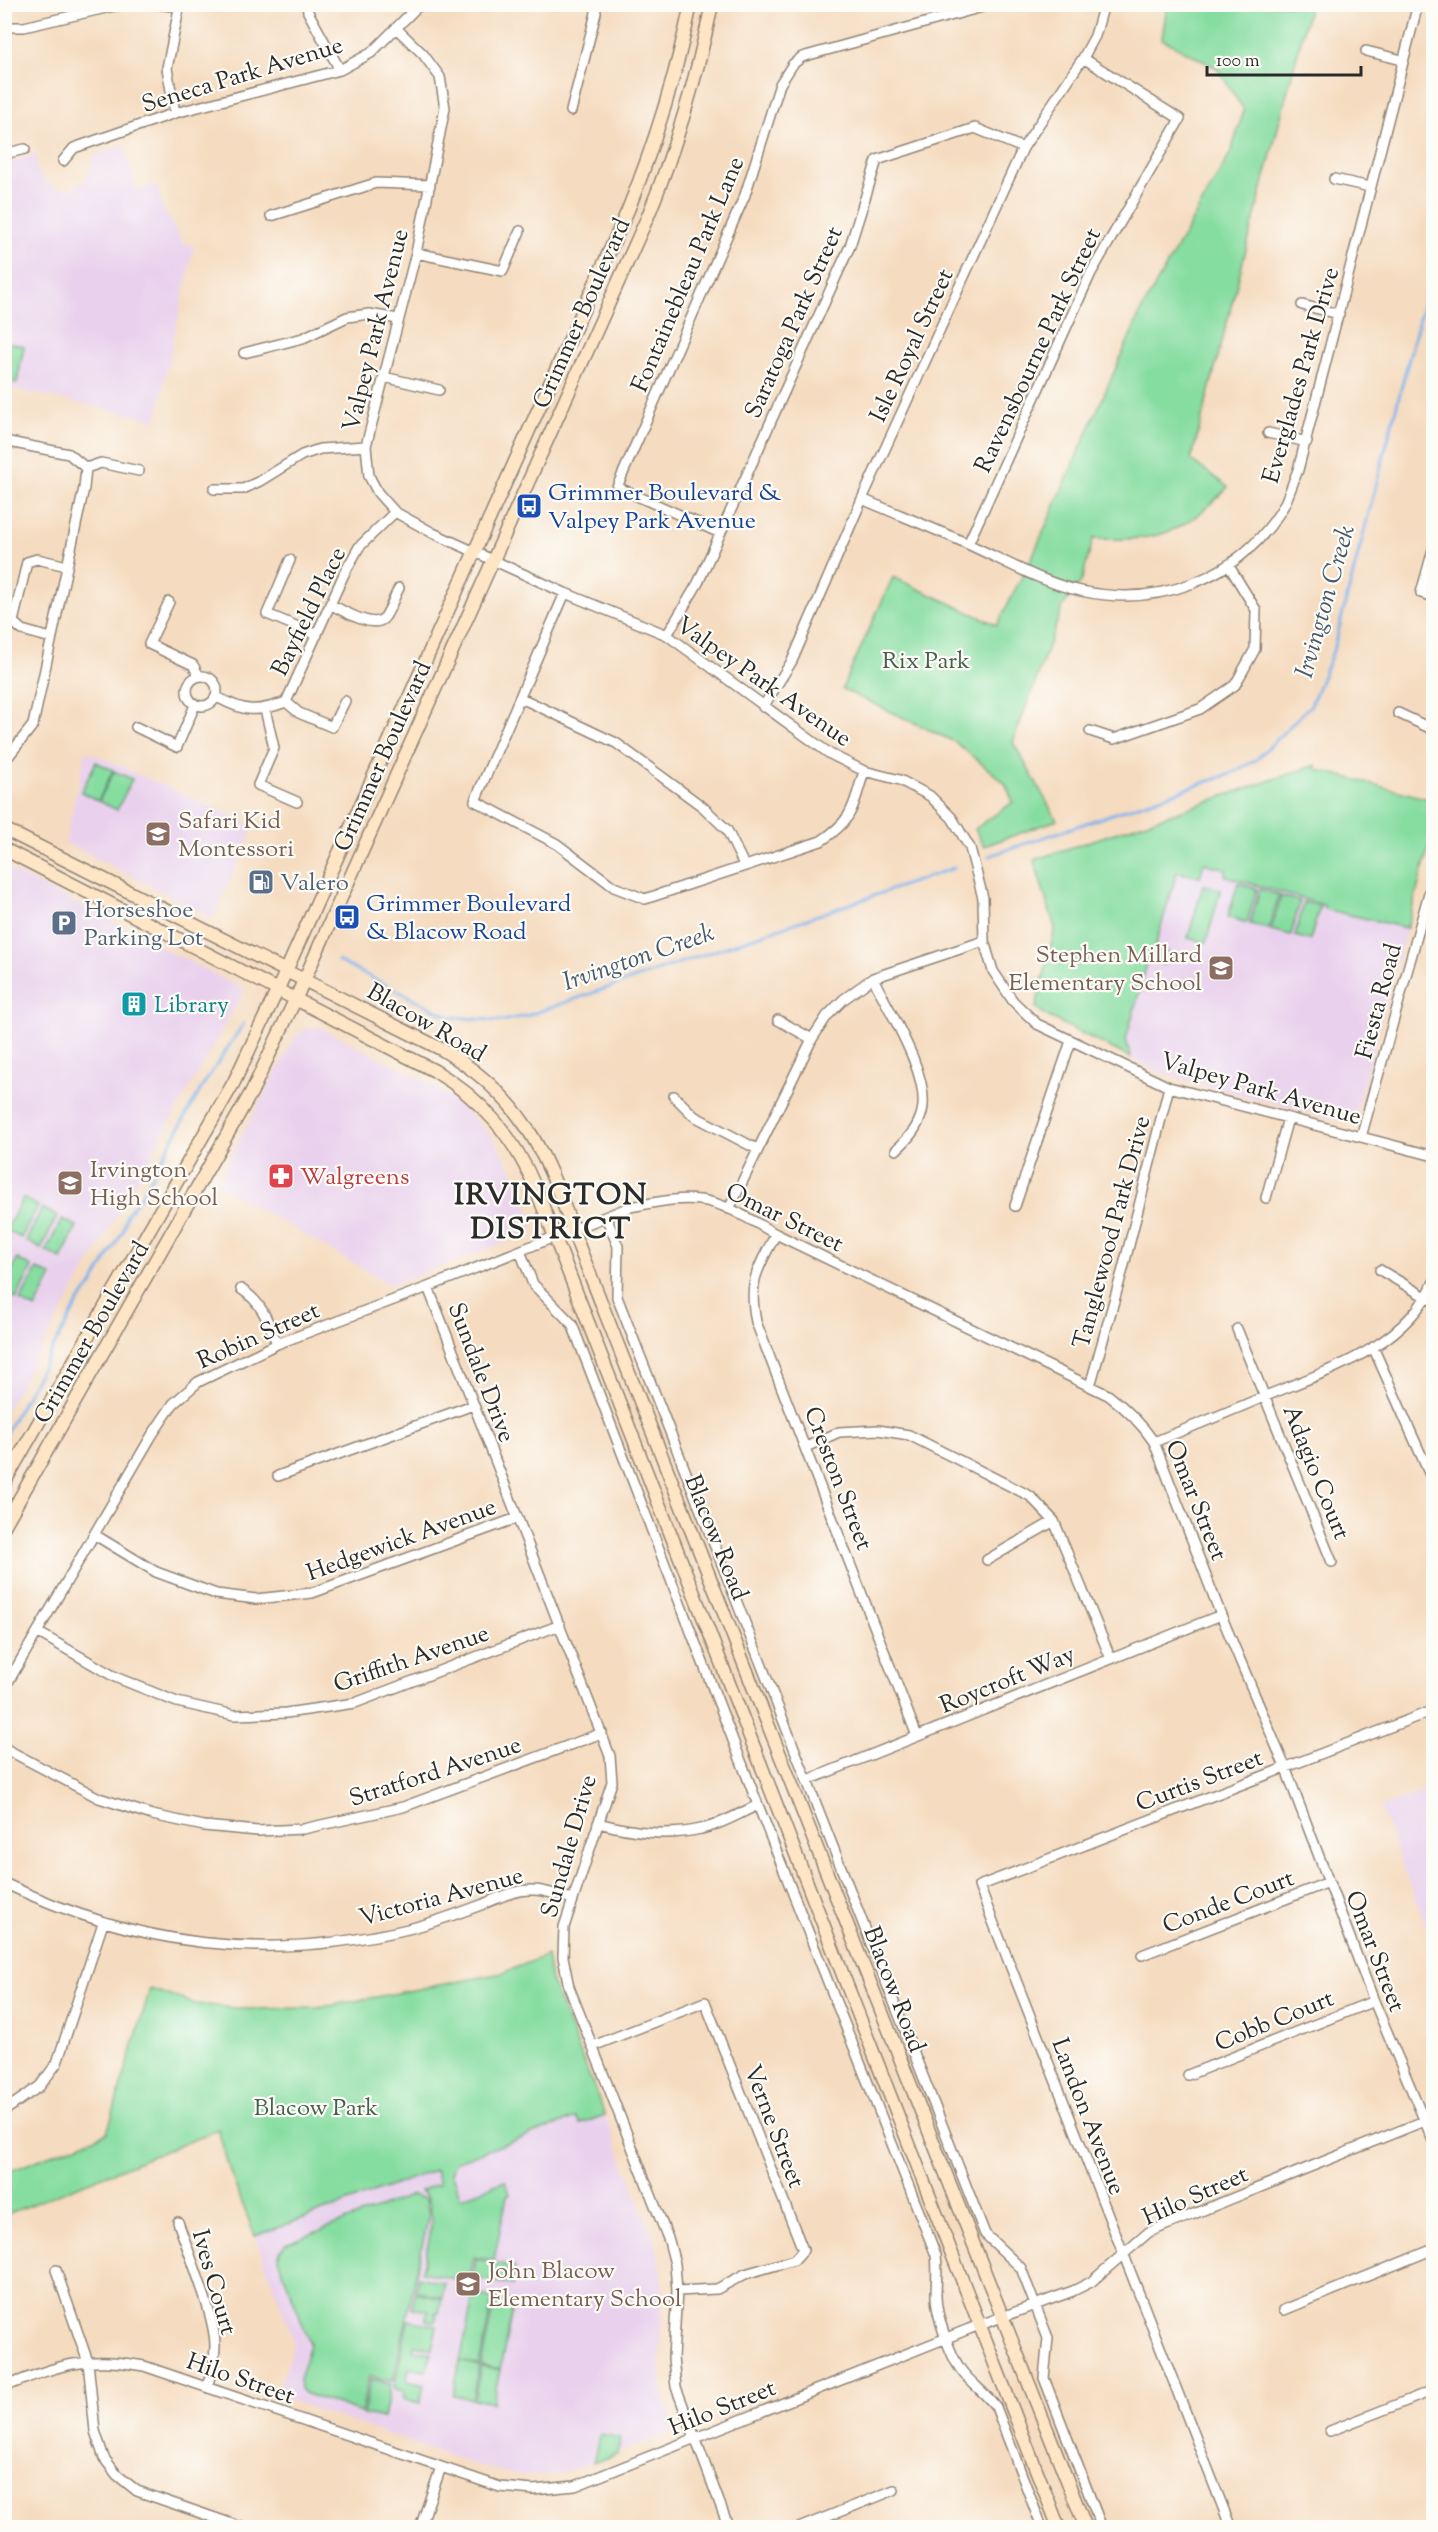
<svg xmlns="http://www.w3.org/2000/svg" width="1438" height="2532" font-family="'Sorts Mill Goudy',serif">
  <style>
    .built { fill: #e9d1ed }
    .green { fill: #86dda0; stroke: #588466; stroke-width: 1.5 }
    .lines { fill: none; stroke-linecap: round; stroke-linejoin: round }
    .stream { stroke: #7fb2eb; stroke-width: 3 }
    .minor-casing { stroke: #908375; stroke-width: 12 }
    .secondary-casing { stroke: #908375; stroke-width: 15 }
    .minor { stroke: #fff; stroke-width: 9 }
    .secondary { stroke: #fee5c5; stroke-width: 12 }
    .labels { text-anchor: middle; stroke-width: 4.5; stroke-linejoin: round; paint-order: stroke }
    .street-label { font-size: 24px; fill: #2b2b2b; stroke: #fdfcf7 }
    .transit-label { font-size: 24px; fill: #164399; stroke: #fdfcf7; text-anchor: start }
    .park-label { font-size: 24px; fill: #46604e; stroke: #fdfcf7 }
    .education-label { font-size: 24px; fill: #785e54; stroke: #fdfcf7; text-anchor: start }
    .service-label { font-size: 24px; fill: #4e5e75; stroke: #fdfcf7; text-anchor: start }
    .culture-label { font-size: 24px; fill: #0d838f; stroke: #fdfcf7; text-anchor: start }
    .health-label { font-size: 24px; fill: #be3a42; stroke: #fdfcf7; text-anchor: start }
    .water-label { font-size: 26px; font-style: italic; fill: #485a6e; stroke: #fdfcf7 }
    .district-label { font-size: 30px; font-weight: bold; letter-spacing: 1.5px; fill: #2b2b2b; stroke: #fdfcf7 }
  </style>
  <rect width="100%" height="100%" fill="#fdfcf7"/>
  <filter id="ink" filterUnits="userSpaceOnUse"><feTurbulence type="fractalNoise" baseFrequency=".0167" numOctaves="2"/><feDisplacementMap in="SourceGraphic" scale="12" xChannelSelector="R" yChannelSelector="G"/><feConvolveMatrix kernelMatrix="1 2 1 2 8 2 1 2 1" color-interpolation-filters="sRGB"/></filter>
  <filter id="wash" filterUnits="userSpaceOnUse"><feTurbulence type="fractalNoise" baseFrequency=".008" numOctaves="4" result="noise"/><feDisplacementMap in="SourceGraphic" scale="24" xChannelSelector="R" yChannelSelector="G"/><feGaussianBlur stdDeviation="1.35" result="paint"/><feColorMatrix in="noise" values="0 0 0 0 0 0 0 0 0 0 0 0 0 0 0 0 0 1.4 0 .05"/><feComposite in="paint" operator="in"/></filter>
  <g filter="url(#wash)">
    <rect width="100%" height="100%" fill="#f5dbbf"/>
    <path class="built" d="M124,146L136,189L157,185L164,210L179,235L181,242L194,246L156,420L5,387L4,164L37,153V170L46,183L59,189H71L85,180L90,172L94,155Z
      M86,751L254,826L213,918L65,842Z
      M1316,765L1315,769L1433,800V832L1353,1122L1349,1123L1183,1080L1154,1070L1049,1017L1036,1008L1055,928L1034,860Z
      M5,867L245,990L5,1412Z
      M308,1028H321L425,1081L451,1098L474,1118L493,1138L513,1171L534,1222L531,1233L391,1285L216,1184L296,1035Z
      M1433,1788V1943L1380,1808Z
      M605,2115L657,2249L662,2273L663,2296L659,2369L664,2397L676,2430L593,2463L553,2475L531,2476L513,2474L476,2465L277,2396L294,2342L255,2236L576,2117L580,2124Z"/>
    <path class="green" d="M1167,5H1310L1191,460L1228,487C1182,535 1159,541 1093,539L1082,580L1063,606L1013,742L1057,820L984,846L975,829L1013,802L1005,783L955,742L842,689L893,577L997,625L1033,555L1142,309L1231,152L1244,110L1217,68L1162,39Z
      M5,342L24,346L17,383L5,380Z
      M96,762L113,770L98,801L81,792Z
      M1316,765L1315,769L1433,800V832L1407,928L1324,909V905L1225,876L1226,869L1204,863L1200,877L1177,872L1155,947L1168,952L1164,965L1148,960L1147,963L1140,961L1141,953L1139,961L1147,964L1126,1039L1131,1058L1049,1017L1036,1008L1055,928L1034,860Z
      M114,771L132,779L117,810L99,801Z
      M1238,883L1257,889L1247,923L1228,917Z
      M1203,885L1221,889L1206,943L1188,938Z
      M1260,889L1279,895L1269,929L1250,924Z
      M1281,896L1300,901L1291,935L1271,930Z
      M1304,902L1320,906L1310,940L1295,936Z
      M23,1198L38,1206L21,1238L6,1230Z
      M42,1208L57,1216L41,1249L26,1241Z
      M62,1219L77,1226L61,1259L46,1251Z
      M17,1259L32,1267L16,1299L5,1293V1284Z
      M37,1269L52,1276L35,1309L20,1301Z
      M547,1955L551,1980L605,2115L580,2124L576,2118L455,2162L451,2173L461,2198L505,2181L510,2194L507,2196L494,2260L474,2257L469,2282L422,2272C426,2250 442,2205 420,2191L440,2183L435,2170L255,2236L230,2172L218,2130L5,2215V2173L107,2133L150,1989L196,2004L245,2009L318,2008L503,1973Z
      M412,2195L426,2199L429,2214L393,2381L369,2376L361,2413L304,2393L300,2389L299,2379L310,2344L278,2259L280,2251L285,2244Z
      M476,2259L515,2267L512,2285L473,2278Z
      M418,2277L445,2283L442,2297L415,2291Z
      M415,2293L442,2299L439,2313H435L437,2318L434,2322L426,2320V2316L429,2311L412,2308Z
      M474,2293L493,2298L479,2365L460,2361Z
      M495,2298L514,2302L500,2369L481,2365Z
      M408,2320L437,2326L432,2349L414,2345L413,2350L431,2353L427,2371L409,2368L407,2381L424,2385L420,2403L403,2399L404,2391L394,2389Z
      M460,2361L479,2366L472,2399L453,2395Z
      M481,2366L500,2370L493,2403L474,2399Z
      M371,2379L391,2384L384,2418L363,2414Z
      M600,2434L620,2438L618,2454L593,2463Z"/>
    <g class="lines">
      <path class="stream" d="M989,856L1230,774L1256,760L1311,705L1333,651L1434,262
        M338,961L450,1017L501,1021L526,1016L954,868
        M4,1436L78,1303L92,1285L123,1231L127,1214L141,1196L202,1087L244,1023"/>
    </g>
  </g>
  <g filter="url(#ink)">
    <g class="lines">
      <g class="minor-casing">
        <path id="minor" d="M156,4L180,7
          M307,4L308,12L340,70
          M4,27H24L123,4
          M397,29L423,54L440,77L445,108L416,253L366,446L369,476L378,493L395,512L433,533L565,593L667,635L830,754L864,771L900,780L930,796L952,818L970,848L983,898L984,941L993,971L1013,1001L1037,1024L1169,1087L1434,1156
          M1366,51L1402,60
          M571,111L596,13L595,4
          M175,113L167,68L180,4
          M4,154L25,149
          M63,161L74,148L175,113L340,70L371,53L420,4
          M1334,179L1370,187
          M271,216L376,183L430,185
          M416,253L503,271L520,231
          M1302,305L1339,314
          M244,353L303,338L347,317L369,314L398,319
          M384,377L439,390
          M1268,433L1307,442
          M4,441L69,454L86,468L101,463L139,471
          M214,489H243L260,481L302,455L320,449L366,446
          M862,499C899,515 936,529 972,546C1007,562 1043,583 1081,591C1158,608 1237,579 1280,512C1288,500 1292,484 1298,470L1418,4
          M720,533L617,487L745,195L780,84L793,64L802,57L993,4
          M968,544L1091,273L1180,119L1083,58
          M1434,546L1421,593L1434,597
          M290,560L267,614L317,635
          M565,593L475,801L557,844L614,887L645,899L821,841C854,819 853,807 864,771
          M169,602L149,644L193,665L199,676
          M330,604C342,610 374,630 384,618C390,611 394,597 399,588
          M667,635L698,583L850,246L877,160L975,128L1023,148
          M51,638L22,630L13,622L27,562L37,559L67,566
          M187 691a15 15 0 1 1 30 0a15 15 0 1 1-30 0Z
          M217,697C244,712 256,713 286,702L344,574L359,547L395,512
          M521,698L616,743L703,807L727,830L744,865
          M286,702L299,713L332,727L345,701
          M763,707L792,661L862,499L1023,148L1083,58L1095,36L1104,4
          M265,709L274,748L258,785L297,802
          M1398,713L1434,730
          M136,727L177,747L195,705
          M1090,731L1114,739L1200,709L1235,685L1255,649L1256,610L1229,566
          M4,762L33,725L84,488L86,468
          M873,978C889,1011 931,1076 922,1112C918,1128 908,1139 896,1150
          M778,1020L812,1039
          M674,1096L694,1116L757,1149
          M1361,1137L1434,875
          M1266,1198L1288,1118
          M1015,1206L1071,1041
          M729,1209L812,1039L827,1016L844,999L873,978L984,941
          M606,1217L618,1246L617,1297L985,2234L1021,2268L1030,2292L1048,2338L1044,2378L1102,2528
          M776,1234C757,1270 748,1281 756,1322L917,1736
          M520,1251L533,1284L572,1324L758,1805L936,2255C938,2269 936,2282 936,2296C936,2315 950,2355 961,2370C971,2384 986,2393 996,2407L1042,2528
          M1380,1270L1434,1302
          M428,1287L610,1756L612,1782L564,1927L563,1957L569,1987L669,2241L675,2264L677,2291L673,2358L676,2387L729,2528
          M241,1289C262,1302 268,1321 277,1344
          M1237,1329L1332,1562
          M1373,1347L1434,1484
          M1090,1386L1123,1269L1169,1087
          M1154,1442C1194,1426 1233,1410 1273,1393C1332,1369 1405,1346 1434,1282
          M806,1447L839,1432L878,1430L909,1435L1030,1496L1054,1521L1111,1659
          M278,1476L473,1405
          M95,1535L156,1572L216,1594L256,1599L312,1593L517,1518
          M987,1560L1054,1521
          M39,1633L115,1677L177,1702L234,1715L286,1713L355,1703L560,1625
          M4,1689L152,1435L173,1404L198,1382L277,1344L428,1287L630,1207C653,1203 677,1197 700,1200C727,1203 753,1222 776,1234L1108,1395C1127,1409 1141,1423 1154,1442L1221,1615L1285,1767L1374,2001L1434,2143
          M4,1748L99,1798L152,1815L204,1826L258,1831L303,1829L403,1807L602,1733
          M808,1780L1221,1615
          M598,1823C633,1832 666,1837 701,1829C721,1825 740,1813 758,1805
          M4,1883C136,1946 265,1963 408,1929C433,1923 457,1914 481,1905C498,1898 515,1889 533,1890C546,1890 560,1896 573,1899
          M1142,1955L1329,1882
          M593,2046L705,2002L803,2250L794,2260L745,2274L717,2289L677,2291
          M1188,2075L1374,2001
          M4,2111L40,2086L57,2063L103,1923
          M178,2222C189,2254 215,2316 215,2346C215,2361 211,2374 207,2387
          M56,2270L88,2362L95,2431L104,2458L117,2475L137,2491L244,2528
          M1284,2310L1434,2249
          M4,2387C59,2365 85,2355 144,2366L500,2487L533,2490L575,2486L969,2329L1073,2291L1091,2282L1149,2232L1424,2121
          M1330,2431L1434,2390
          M4,2527L5,2528
          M420,2528L441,2467
          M799,2528L894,2490
          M1231,2528L979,1886L1434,1710"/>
      </g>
      <g class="secondary-casing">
        <path id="secondary" d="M4,829L443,1050C520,1096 544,1148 572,1228C582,1256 594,1283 604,1310L1086,2528
          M4,849L435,1071C483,1100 515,1138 536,1189L1059,2528
          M4,1483L234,1082L278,989L628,210C655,143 676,76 691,4
          M4,1526L252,1091L296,998L648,216C676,147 697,77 712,4"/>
      </g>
      <use href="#minor" class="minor"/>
      <use href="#secondary" class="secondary"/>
    </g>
  </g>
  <defs>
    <g id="bus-square" transform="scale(1.35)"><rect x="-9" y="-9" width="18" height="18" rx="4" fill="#1a4fb4" stroke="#fdfcf7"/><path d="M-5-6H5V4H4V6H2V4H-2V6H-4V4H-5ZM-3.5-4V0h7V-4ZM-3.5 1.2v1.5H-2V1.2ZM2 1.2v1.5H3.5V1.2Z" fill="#fff"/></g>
    <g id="school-square" transform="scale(1.35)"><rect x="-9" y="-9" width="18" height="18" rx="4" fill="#8d6e63" stroke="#fdfcf7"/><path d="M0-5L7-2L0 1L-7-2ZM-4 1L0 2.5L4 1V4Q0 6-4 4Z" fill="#fff"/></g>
    <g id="fuel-square" transform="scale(1.35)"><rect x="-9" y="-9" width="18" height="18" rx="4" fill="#5c6f8a" stroke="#fdfcf7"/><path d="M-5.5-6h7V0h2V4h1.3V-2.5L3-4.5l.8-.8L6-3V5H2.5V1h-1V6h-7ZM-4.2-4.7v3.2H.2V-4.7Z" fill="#fff"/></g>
    <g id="parking-square" transform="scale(1.35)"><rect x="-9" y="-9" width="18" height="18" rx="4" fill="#5c6f8a" stroke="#fdfcf7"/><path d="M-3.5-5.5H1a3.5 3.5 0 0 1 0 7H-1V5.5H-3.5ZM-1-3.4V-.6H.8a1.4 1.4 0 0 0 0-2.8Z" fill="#fff"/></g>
    <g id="building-square" transform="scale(1.35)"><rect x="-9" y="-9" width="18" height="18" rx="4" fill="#0f9aa8" stroke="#fdfcf7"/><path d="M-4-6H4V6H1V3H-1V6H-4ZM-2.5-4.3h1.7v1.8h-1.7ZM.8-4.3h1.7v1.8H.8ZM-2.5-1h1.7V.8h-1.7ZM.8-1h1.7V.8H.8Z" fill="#fff"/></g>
    <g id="pharmacy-square" transform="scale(1.35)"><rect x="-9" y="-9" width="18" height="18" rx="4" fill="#e0444e" stroke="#fdfcf7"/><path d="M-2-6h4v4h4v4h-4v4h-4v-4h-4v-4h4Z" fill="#fff"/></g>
  </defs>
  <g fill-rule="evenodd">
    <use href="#bus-square" x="529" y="506"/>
    <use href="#school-square" x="158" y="834"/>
    <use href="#fuel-square" x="261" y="882"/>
    <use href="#bus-square" x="347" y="917"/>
    <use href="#parking-square" x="64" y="923"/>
    <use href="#school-square" x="1221" y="968"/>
    <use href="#building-square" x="134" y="1004"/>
    <use href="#pharmacy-square" x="281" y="1176"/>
    <use href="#school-square" x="70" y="1183"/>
    <use href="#school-square" x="468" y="2284"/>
  </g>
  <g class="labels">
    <g class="street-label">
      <text transform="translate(242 74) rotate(-17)" y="8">Seneca Park Avenue</text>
      <text transform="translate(687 274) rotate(-67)" y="8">Fontainebleau Park Lane</text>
      <text transform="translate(581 313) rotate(-66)" y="8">Grimmer Boulevard</text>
      <text transform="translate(793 322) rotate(-66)" y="8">Saratoga Park Street</text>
      <text transform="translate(375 330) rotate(-76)" y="8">Valpey Park Avenue</text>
      <text transform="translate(911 345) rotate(-65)" y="8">Isle Royal Street</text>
      <text transform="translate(1037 350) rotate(-65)" y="8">Ravensbourne Park Street</text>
      <text transform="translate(1300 375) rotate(-74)" y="8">Everglades Park Drive</text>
      <text transform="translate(308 611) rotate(-64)" y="8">Bayfield Place</text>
      <text transform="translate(764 681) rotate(35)" y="8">Valpey Park Avenue</text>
      <text transform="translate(382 756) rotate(-66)" y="8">Grimmer Boulevard</text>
      <text transform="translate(1378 1001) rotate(-75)" y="8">Fiesta Road</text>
      <text transform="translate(427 1022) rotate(30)" y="8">Blacow Road</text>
      <text transform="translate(1261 1088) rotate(16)" y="8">Valpey Park Avenue</text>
      <text transform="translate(785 1217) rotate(26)" y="8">Omar Street</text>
      <text transform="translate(1111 1232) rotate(-75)" y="8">Tanglewood Park Drive</text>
      <text transform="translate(91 1332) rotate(-60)" y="8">Grimmer Boulevard</text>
      <text transform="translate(258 1335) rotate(-24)" y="8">Robin Street</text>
      <text transform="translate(482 1372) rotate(69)" y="8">Sundale Drive</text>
      <text transform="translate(1317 1472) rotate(68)" y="8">Adagio Court</text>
      <text transform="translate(839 1478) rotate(69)" y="8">Creston Street</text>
      <text transform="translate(1197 1500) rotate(68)" y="8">Omar Street</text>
      <text transform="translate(717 1537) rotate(68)" y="8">Blacow Road</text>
      <text transform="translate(401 1539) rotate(-20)" y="8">Hedgewick Avenue</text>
      <text transform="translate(411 1658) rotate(-19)" y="8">Griffith Avenue</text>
      <text transform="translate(1007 1679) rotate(-22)" y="8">Roycroft Way</text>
      <text transform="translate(435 1771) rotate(-18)" y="8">Stratford Avenue</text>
      <text transform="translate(1199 1780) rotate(-21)" y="8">Curtis Street</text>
      <text transform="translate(568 1846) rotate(-74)" y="8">Sundale Drive</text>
      <text transform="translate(441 1896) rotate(-15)" y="8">Victoria Avenue</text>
      <text transform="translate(1228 1901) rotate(-21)" y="8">Conde Court</text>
      <text transform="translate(1376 1951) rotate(69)" y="8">Omar Street</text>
      <text transform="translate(895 1989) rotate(69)" y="8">Blacow Road</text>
      <text transform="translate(1274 2020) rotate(-22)" y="8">Cobb Court</text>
      <text transform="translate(1089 2116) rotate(69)" y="8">Landon Avenue</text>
      <text transform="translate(775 2126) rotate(69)" y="8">Verne Street</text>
      <text transform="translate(1195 2195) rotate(-24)" y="8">Hilo Street</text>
      <text transform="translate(215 2282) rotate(74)" y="8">Ives Court</text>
      <text transform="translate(241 2378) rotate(19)" y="8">Hilo Street</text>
      <text transform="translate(722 2407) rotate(-22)" y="8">Hilo Street</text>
    </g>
    <g class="transit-label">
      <text x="548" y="500">Grimmer Boulevard &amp;<tspan x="548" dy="28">Valpey Park Avenue</tspan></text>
      <text x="366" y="911">Grimmer Boulevard<tspan x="366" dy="28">&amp; Blacow Road</tspan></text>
    </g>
    <g class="park-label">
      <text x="926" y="668">Rix Park</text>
      <text x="316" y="2115">Blacow Park</text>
    </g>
    <g class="education-label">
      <text x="178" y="828">Safari Kid<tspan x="178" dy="28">Montessori</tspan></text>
      <text x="1202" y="962" text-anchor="end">Stephen Millard<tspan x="1202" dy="28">Elementary School</tspan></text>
      <text x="90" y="1177">Irvington<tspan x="90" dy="28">High School</tspan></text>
      <text x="488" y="2278">John Blacow<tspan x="488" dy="28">Elementary School</tspan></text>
    </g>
    <g class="service-label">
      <text x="280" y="890">Valero</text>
      <text x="84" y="917">Horseshoe<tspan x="84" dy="28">Parking Lot</tspan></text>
    </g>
    <g class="culture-label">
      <text x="154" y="1012">Library</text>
    </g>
    <g class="health-label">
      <text x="300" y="1184">Walgreens</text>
    </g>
    <g class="water-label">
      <text transform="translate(1324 601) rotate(-74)" y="9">Irvington Creek</text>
      <text transform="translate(638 956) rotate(-19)" y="9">Irvington Creek</text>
    </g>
    <g class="district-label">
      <text x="551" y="1204">IRVINGTON<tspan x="551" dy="34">DISTRICT</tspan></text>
    </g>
  </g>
  <rect width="1438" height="2532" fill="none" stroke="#fdfcf7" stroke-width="24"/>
  <path d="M1207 66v9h154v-9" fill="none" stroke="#2b2b2b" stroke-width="3"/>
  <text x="1216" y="66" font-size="18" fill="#2b2b2b" stroke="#fdfcf7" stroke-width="4.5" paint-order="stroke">100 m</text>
</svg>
